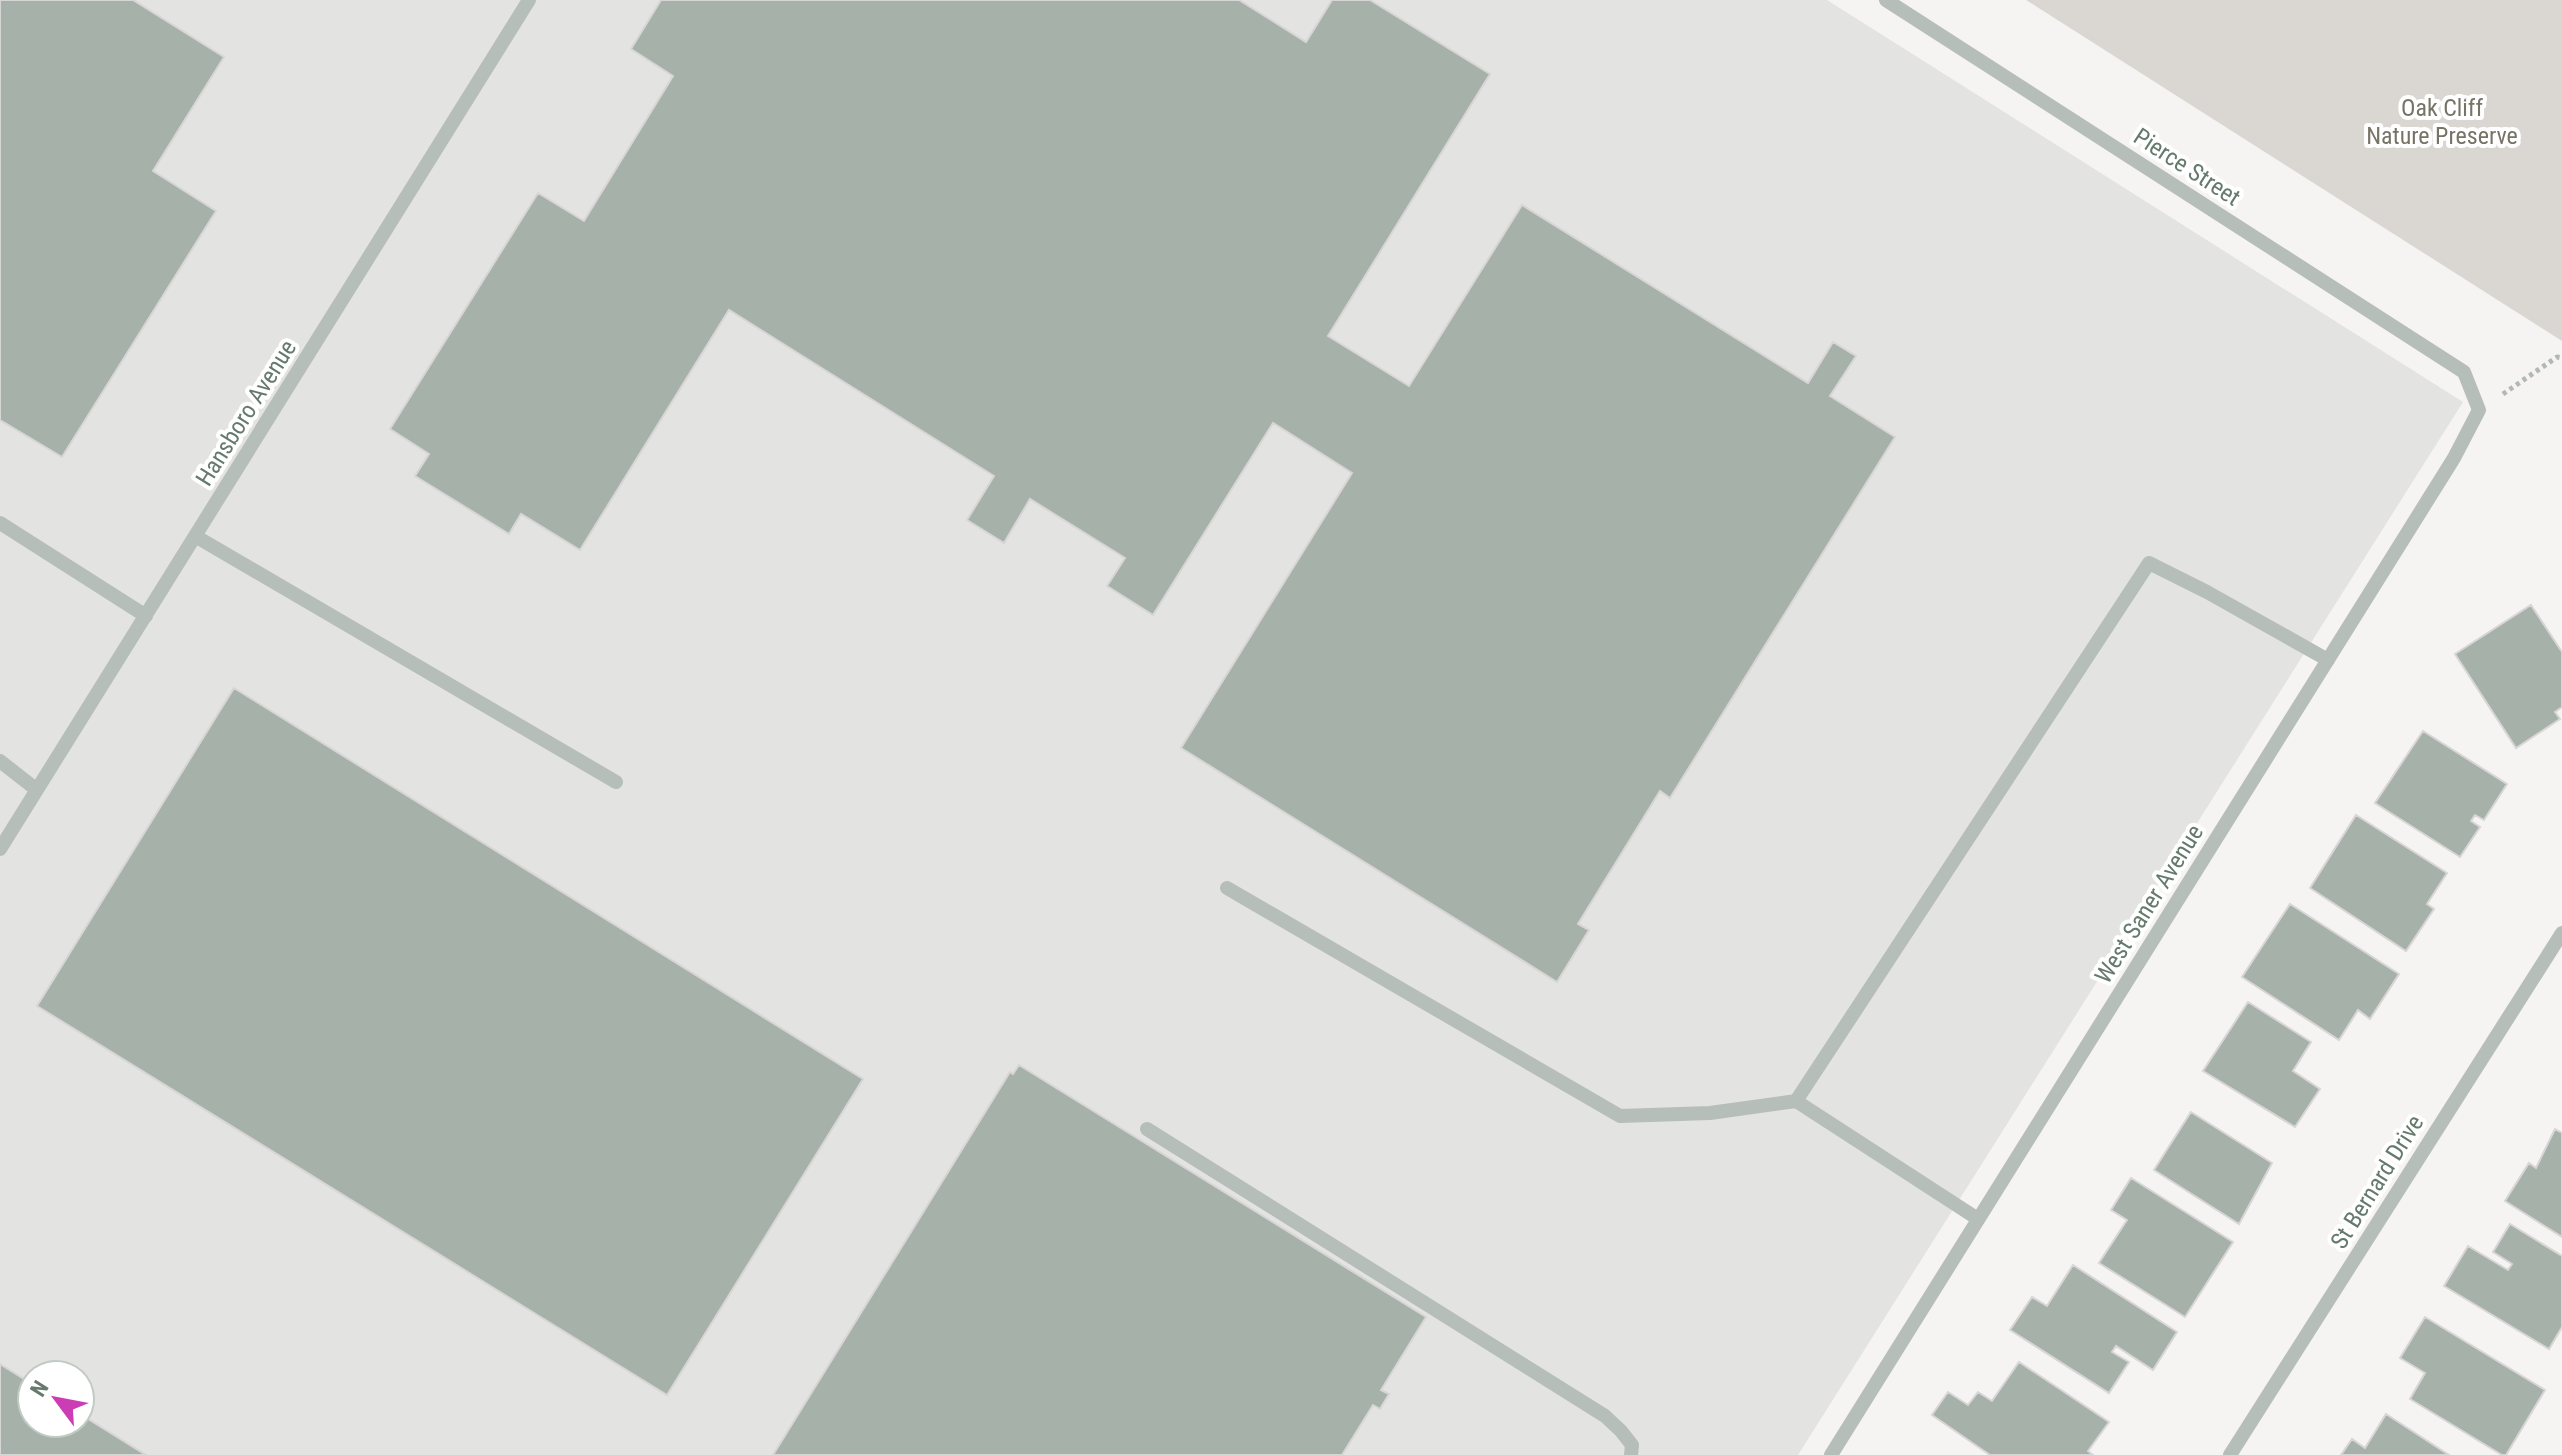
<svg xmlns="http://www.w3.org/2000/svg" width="2562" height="1455" font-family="'Roboto Condensed',sans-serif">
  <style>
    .built { fill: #e3e3e2; fill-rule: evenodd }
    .green { fill: #dad7d3 }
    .building { fill: #a5b1a9; stroke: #d7d5d5; stroke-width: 2 }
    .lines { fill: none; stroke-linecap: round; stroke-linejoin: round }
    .path { stroke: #b2b8b4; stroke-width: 5; stroke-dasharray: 4 4; stroke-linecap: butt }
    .minor { stroke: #b6beb9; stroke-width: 14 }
    .labels { text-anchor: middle; stroke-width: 8; stroke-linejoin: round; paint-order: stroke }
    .park-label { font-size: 24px; fill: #787367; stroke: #fff }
    .street-label { font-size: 24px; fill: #657a6c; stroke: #fff }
  </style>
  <rect width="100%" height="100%" fill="#f6f3f3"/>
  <path class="built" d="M0,0H1827L2463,402L1798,1455H0ZM32,1375H80V1423H32Z"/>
  <path class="green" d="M2026,0H2562V341Z"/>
  <path class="building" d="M0,0H133L224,57L153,171L216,211L62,457L0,420Z
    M661,0H1239L1306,42L1332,0H1370L1490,74L1328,336L1409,386L1522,205L1808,383L1833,342L1856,356L1830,396L1895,437L1670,798L1660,791L1578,924L1589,930L1557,982L1181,748L1352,473L1273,423L1153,615L1107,586L1125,558L1030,499L1004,543L967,520L994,476L729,310L580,550L521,514L509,534L415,476L429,454L390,429L538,193L584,221L673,76L631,49Z
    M2531,605L2562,652V707L2555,712L2560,719L2516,748L2455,654Z
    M234,688L863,1079L667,1395L37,1006Z
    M2423,731L2507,784L2484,820L2475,815L2471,821L2480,827L2460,857L2375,803Z
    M2356,815L2447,873L2427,904L2434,909L2406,951L2310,888Z
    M2290,904L2399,974L2370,1019L2358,1010L2339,1040L2242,977Z
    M2248,1002L2311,1042L2293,1071L2320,1089L2295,1127L2203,1071Z
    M1019,1065L1426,1317L1381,1390L1389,1394L1380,1409L1373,1405L1342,1455H773L1010,1072L1013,1074Z
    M2191,1112L2272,1163L2239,1224L2154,1170Z
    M2555,1129L2562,1133V1237L2505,1201L2529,1163L2536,1168Z
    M2131,1178L2233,1242L2185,1317L2099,1263L2127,1220L2111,1210Z
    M2510,1224L2562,1256V1327L2549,1349L2444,1286L2468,1246L2508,1270L2512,1264L2493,1252Z
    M2073,1265L2177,1332L2153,1370L2116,1346L2112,1352L2129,1362L2109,1393L2010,1330L2032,1297L2047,1306Z
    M2425,1317L2545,1390L2506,1455H2502L2410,1399L2425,1373L2400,1358Z
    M2019,1362L2109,1422L2088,1451L2093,1455H1990L1932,1415L1948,1392L1968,1405L1978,1392L1992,1401Z
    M0,1364L32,1384V1423H80V1414L146,1455H0Z
    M2386,1414L2449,1455H2341L2352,1439L2365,1448Z"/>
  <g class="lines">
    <path class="path" d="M2503,394L2557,357L2562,358"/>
    <path class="minor" d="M0,523L146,616
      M195,536L616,782
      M0,761L37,790
      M0,849L529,0
      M1227,888L1620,1116L1710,1113L1796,1101
      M1147,1129L1605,1416L1621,1431L1632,1445L1631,1455
      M1978,1219L1796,1101L2149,563L2207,592L2328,660
      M1831,1455L2454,458L2479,410L2464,372L1886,0
      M2230,1455L2562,933"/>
  </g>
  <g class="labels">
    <g class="park-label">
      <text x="2442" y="116">Oak Cliff<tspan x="2442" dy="28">Nature Preserve</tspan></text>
    </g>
    <g class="street-label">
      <text transform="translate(2187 167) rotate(33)" y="8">Pierce Street</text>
      <text transform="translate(246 413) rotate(-58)" y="8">Hansboro Avenue</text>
      <text transform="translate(2149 904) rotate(-58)" y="8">West Saner Avenue</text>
      <text transform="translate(2377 1182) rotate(-58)" y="8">St Bernard Drive</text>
    </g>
  </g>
  <g transform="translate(56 1399) rotate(302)"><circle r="38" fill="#ffffff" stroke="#c1cac4" stroke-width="2"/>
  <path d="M0-6L14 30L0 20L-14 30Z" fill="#cc3db5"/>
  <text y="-12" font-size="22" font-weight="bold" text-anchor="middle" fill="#657a6c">N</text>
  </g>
</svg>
